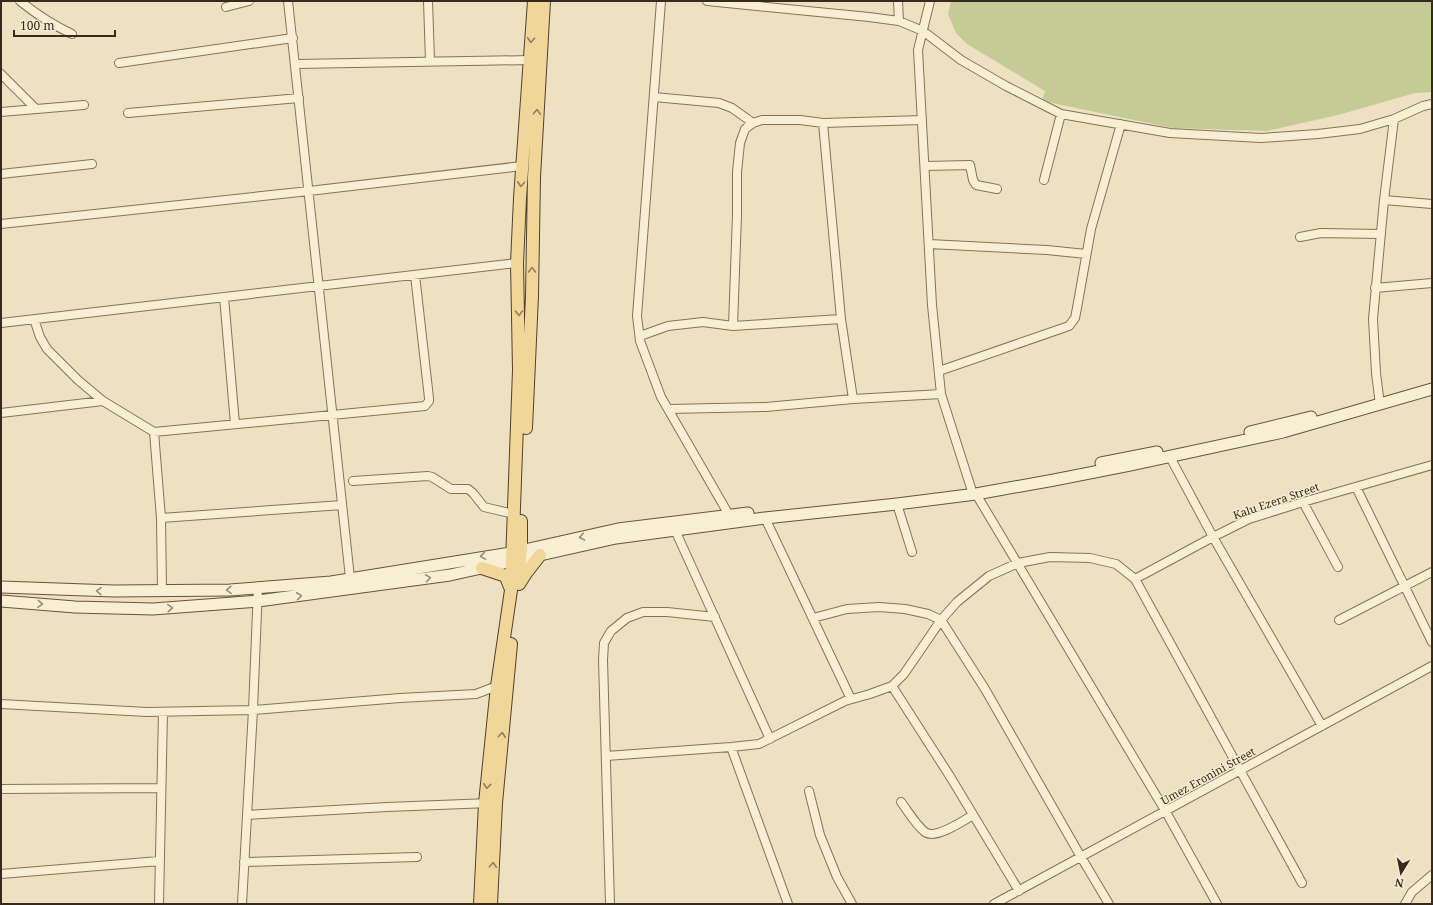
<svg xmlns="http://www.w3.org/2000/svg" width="1433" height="905" font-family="'Noto Serif',serif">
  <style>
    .green { fill: #c4cb95 }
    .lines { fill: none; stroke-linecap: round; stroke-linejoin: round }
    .minor-casing { stroke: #867259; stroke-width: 10 }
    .secondary-casing { stroke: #68533c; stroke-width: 13 }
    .primary-casing { stroke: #54402d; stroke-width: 14 }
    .minor { stroke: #f8eed4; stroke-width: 8 }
    .secondary { stroke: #f8eed4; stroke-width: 11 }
    .primary { stroke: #f0d698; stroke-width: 12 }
    .oneway { stroke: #93805a }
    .oneway2 { stroke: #978c78 }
    .labels { text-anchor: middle; stroke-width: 3; stroke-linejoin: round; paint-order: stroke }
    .street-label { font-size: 11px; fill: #36291d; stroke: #f5ebd0 }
  </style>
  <rect width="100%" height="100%" fill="#ede1c1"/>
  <path class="green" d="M951,1H1432V92L1415,93L1338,115L1267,131L1173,128L1042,101L1045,91L967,44L956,33L948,14Z"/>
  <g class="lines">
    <g class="minor-casing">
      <path id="minor" d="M20,1C36,14 53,25 72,34
        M288,1L350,578
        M428,1L430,61
        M661,1L637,316L640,341L661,397L729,515
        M707,1L869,17L899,21L923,31L961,60L1006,86L1061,114L1170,133L1261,138L1318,134L1360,129L1394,119L1423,106L1432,104
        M898,1L899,21
        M930,1L918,50L932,305L941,394L971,488
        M226,7L249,1
        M119,63L293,38
        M296,64L530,60
        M1,74L36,109
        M654,97L719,103L732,108L753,123
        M1,112L84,105
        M128,113L299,98
        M823,123L841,319L853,399
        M925,166L970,165L973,180L976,185L997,189
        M1,174L92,164
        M1044,180L1061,114
        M1384,200L1432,204
        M1,224L309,191L522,166
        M1300,237L1321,233L1381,234
        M929,244L1047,250L1086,254
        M1375,288L1432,283
        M224,297L235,424
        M34,319L40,337L47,349L78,380L103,401L154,432L161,518L162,591
        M1,323L517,263
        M733,326L737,215V172L740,143L745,129L753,123L762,120H800L823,123L922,120
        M640,336L668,326L703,322L733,326L841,319
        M939,371L1069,326L1075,318L1077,308L1091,229L1121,124
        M1380,405L1376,373L1373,319L1384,200L1394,119
        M668,409L766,407L853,399L941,394
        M1,413L103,401
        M154,432L425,406L429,401V398L415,275
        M1170,457L1213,537L1322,726
        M353,481L428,476L432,477L451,489H468L473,493L484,507L514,514
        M1356,487L1432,642
        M976,494L1166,812L1217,904
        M1303,502L1338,567
        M897,504L912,552
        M161,518L342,505
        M765,518L851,699
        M675,530L770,739
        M1135,579L1213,537L1249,519L1303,502L1432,465
        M813,618L847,609L879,607L905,609L928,614L941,620L985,689L1081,857L1109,904
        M1339,620L1432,572
        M892,686L951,778L1019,891
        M1,704L147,712L253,710L400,698L476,694L497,686
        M731,747L788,904
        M606,756L731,747L759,744L845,701L870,694L892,686L904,674L941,620L957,602L989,576L1018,563L1050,557L1090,558L1116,564L1135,579L1302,883
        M1,789L161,788
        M809,791L820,835L837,877L852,904
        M901,802C908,811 915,824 925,832C935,840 963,821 973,815
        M247,815L387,807L490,803
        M244,862L417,857
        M1,874L159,861
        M159,904L163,712
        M242,904L253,710L258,587
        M610,904L603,660L604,643L611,631L627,618L643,612H667L715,617
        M994,904L1432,666
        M1405,904L1412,892L1432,875"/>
    </g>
    <g class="secondary-casing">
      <path id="secondary" d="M1250,432L1311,417
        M1101,463L1157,452
        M1,587L114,591L230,590L331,582L511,553L618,529L748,513
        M1,601L75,607L153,609L258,601L450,575L616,538L765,518L897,504L976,494L1054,480L1130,465L1283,432L1432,389"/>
    </g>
    <g class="primary-casing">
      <path id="primary" d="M526,428L532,296L534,177L544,1
        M482,568L503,575L506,577L510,587
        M517,582L521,550V521
        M519,584L526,573L540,555
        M480,904L485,803L497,686L511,590L519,370L517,263L520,198L534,1
        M491,904L496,803L511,644"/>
    </g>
    <use href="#minor" class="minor"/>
    <use href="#secondary" class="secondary"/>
    <use href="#primary" class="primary"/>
  </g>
  <defs><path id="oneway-chevron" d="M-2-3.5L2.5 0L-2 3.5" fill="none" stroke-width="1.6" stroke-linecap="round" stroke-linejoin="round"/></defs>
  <g class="oneway">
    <use href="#oneway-chevron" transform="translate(531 40) rotate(94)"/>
    <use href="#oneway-chevron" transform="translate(537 112) rotate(-87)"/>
    <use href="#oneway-chevron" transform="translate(521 184) rotate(94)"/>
    <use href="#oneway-chevron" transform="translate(532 270) rotate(-89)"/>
    <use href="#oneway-chevron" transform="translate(519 313) rotate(88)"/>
    <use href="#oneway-chevron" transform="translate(502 735) rotate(-85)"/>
    <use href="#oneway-chevron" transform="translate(487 786) rotate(96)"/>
    <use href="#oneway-chevron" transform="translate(493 865) rotate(-87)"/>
  </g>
  <g class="oneway2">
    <use href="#oneway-chevron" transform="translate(582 537) rotate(168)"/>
    <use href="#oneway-chevron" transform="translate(483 556) rotate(171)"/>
    <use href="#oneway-chevron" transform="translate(428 578) rotate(-8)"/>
    <use href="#oneway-chevron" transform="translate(229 590) rotate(177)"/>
    <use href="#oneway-chevron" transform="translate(99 591) rotate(-178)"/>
    <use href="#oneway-chevron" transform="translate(299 596) rotate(-8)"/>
    <use href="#oneway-chevron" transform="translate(40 604) rotate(4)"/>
    <use href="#oneway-chevron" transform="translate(170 608) rotate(-4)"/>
  </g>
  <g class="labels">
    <g class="street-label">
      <text transform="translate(1276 501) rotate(-19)" y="4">Kalu Ezera Street</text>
      <text transform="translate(1208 776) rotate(-29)" y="4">Umez Eronini Street</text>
    </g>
  </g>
  <rect width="1433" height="905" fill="none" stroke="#36291d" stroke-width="4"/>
  <g transform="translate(1401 873) rotate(190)" stroke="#f5ebd0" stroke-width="3" paint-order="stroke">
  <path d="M0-3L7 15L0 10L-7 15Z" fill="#36291d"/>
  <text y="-6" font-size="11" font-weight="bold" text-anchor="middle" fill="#36291d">N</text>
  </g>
  <path d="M14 30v6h101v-6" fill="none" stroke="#36291d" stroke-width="2"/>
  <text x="20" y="30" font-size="12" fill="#36291d" stroke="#f5ebd0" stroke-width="3" paint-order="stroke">100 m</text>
</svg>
